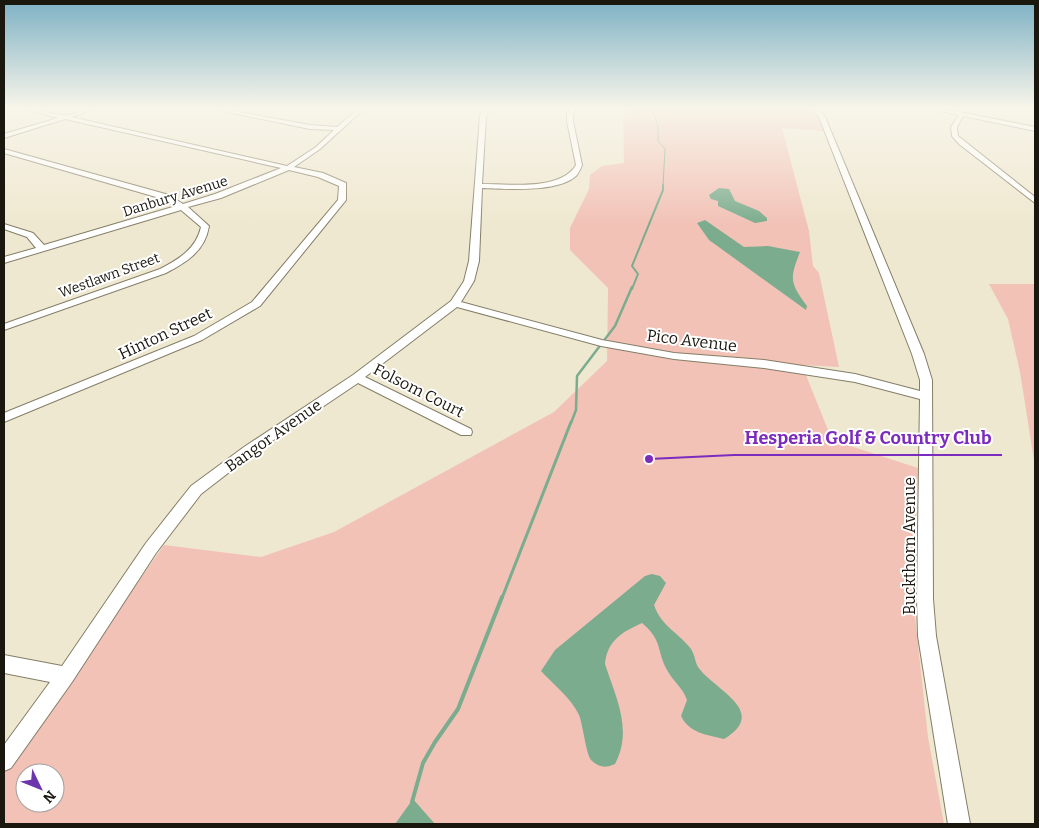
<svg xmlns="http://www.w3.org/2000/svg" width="1039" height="828" font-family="Bitter,serif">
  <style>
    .green { fill: #f2c2b7; fill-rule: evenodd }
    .water { fill: #7cac8e }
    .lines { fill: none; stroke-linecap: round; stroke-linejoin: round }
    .stream-far4 { stroke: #7cac8e; stroke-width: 1 }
    .stream-far3 { stroke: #7cac8e; stroke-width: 2 }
    .stream-far2 { stroke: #7cac8e; stroke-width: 2.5 }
    .stream-far1 { stroke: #7cac8e; stroke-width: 3 }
    .stream { stroke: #7cac8e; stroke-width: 4 }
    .minor-casing { stroke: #847e68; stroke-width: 2 }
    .major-casing { stroke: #847e68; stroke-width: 2 }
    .minor { fill: #fff; fill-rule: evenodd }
    .major { fill: #fff; fill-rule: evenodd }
    .labels { text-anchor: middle; stroke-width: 4; stroke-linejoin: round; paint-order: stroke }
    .far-street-label { font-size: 14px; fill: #19170e; stroke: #fff }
    .street-label { font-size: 16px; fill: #19170e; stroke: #fff }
    .leader { fill: none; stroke: #7b2cbf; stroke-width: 2 }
    .callout-dot { fill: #7b2cbf; stroke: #fff; stroke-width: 2 }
    .callout-label { font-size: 18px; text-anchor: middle; font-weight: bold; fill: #7b2cbf; stroke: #fff; stroke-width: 4; stroke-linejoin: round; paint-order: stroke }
  </style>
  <rect width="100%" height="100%" fill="#efe8d0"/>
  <path class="green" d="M629,108H813L818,115L824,131L782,128L809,231L813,266L819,273L839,367L802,365L832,440L918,468L913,598L928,737L944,824H4V773L164,545L261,557L334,532L554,412L607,361L608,288L570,250V228L589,189L590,175L602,166L624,163L623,120ZM25,773H55V803H25Z
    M1035,284V467L1020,372L1008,319L989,284Z"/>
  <path class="water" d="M719,188L729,189L735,201L759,211L767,218V221L755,223L718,206V201L711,199L709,195Z
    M705,220L744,247L768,246L800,252C790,278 789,282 807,306L806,310L709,240L697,223Z
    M652,574L660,576L666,583L654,605C661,626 679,633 691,649C695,655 695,662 698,667C714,690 770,711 724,739C707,735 689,733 681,716L687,700C683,688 673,681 667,670C656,649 663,641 642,623C622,632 607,641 605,664C616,698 633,730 615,764C606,768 599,768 591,760C586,754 583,725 579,715C571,698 553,684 541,671L555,650L645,576Z
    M413,799L435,824H395Z"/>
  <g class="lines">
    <path class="stream-far4" d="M652,108L658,127V141L665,149L663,186"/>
    <path class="stream-far3" d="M632,289L638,274L632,266L663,190V185"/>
    <path class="stream-far2" d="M571,423L576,410L577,376L615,326L632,287"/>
    <path class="stream-far1" d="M502,598L571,422"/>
    <path class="stream" d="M412,802L423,763L435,742L458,709L502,597"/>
    <g class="minor-casing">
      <path id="minor" d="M20,108C35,107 48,114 63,115C74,116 86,108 98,108L71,117L287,166L316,147L334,130L310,129L208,108H218L310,125L337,127L359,108H365L320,149L294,167L323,173L346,183V200L260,306L202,340L4,422V413L194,336L252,302L338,200L339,186L318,177L289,170L221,198L188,207L209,226C205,251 187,262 166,273L4,330V324L160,269C179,259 196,249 201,227L181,210L4,263V257L36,248L27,237L4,229V224L33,233L44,245L176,206L163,199L4,153V149L169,195L183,204L215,194L281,168L65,119L4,138V134L58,118Z
        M485,108H491L486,116L482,184C508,184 561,191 576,165L567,121V114L571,108H577L573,114V121L582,165C581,168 579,172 577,175C560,193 505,189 482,188L479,261L474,281L461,302L602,340L674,353L764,360L855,374L920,391V380L912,354L819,117L812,108H818L825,117L924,354L932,380L933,599L936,636L970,824H948L918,636L917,599L920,399L855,382L764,368L674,359L601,346L457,307L365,377L471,429L472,432L471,435H461L358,383L254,453L201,494L156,553L72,682L11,768L4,771V745L50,682L4,673V655L62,666L146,543L191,486L244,447L353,375L451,301L464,281L469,261L480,116Z
        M961,112L964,114L957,127L958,136L1035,197V203L959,144L952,136L951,127Z"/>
    </g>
    <g class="major-casing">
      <path id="major" d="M926,108H939L1035,127V131Z"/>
    </g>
    <use href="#minor" class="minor"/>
    <use href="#major" class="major"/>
  </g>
  <linearGradient id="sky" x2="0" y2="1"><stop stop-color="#7db1c4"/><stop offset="0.48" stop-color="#f8f5ea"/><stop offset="1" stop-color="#f8f5ea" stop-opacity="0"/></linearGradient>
  <rect width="1039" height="224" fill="url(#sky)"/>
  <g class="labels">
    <g class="far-street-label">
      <text transform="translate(175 196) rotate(-17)" y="5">Danbury Avenue</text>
      <text transform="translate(109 275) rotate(-20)" y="5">Westlawn Street</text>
    </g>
    <g class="street-label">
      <text transform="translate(165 333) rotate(-25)" y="6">Hinton Street</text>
      <text transform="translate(692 340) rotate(7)" y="6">Pico Avenue</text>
      <text transform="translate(419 390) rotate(27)" y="6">Folsom Court</text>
      <text transform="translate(273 435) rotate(-35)" y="6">Bangor Avenue</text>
      <text transform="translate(909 546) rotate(-90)" y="6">Buckthorn Avenue</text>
    </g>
  </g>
  <path class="leader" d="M649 459L734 455H1002"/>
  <circle class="callout-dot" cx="649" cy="459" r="5"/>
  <g class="callout-label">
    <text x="868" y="444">Hesperia Golf &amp; Country Club</text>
  </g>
  <rect width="1039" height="828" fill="none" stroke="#19170e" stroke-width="10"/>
  <g transform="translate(40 788) rotate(133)"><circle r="24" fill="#ffffff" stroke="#a3a29f"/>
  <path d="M0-4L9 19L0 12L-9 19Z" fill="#6c35ab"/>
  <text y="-8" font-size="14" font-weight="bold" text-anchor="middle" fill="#19170e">N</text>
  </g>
</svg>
